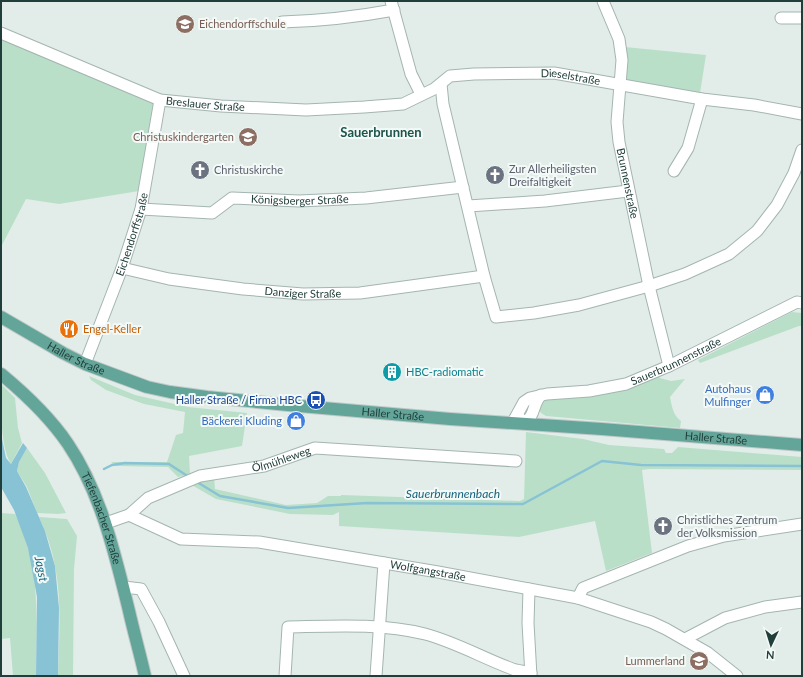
<svg xmlns="http://www.w3.org/2000/svg" width="803" height="677" font-family="Lato,sans-serif">
  <style>
    .green { fill: #badfc8 }
    .water { fill: #88c2d5 }
    .lines { fill: none; stroke-linecap: round; stroke-linejoin: round }
    .stream { stroke: #88c2d5; stroke-width: 2.5 }
    .minor-casing { stroke: #a4b5b1; stroke-width: 13 }
    .major-casing { stroke: #c1c9c8; stroke-width: 14 }
    .minor { stroke: #fff; stroke-width: 11 }
    .major { stroke: #64a59a; stroke-width: 12 }
    .labels { text-anchor: middle; stroke-width: 4; stroke-linejoin: round; paint-order: stroke }
    .education-label { font-size: 11px; fill: #785e54; stroke: #f3f9f7; text-anchor: end }
    .street-label { font-size: 11px; fill: #213f3a; stroke: #f3f9f7 }
    .worship-label { font-size: 11px; fill: #5b616d; stroke: #f3f9f7; text-anchor: start }
    .food-label { font-size: 11px; fill: #c56008; stroke: #f3f9f7; text-anchor: start }
    .culture-label { font-size: 11px; fill: #0d838f; stroke: #f3f9f7; text-anchor: start }
    .shop-label { font-size: 11px; fill: #366cbe; stroke: #f3f9f7; text-anchor: end }
    .transit-label { font-size: 11px; fill: #164399; stroke: #f3f9f7; text-anchor: end }
    .water-label { font-size: 12px; font-style: italic; fill: #18647f; stroke: #f3f9f7 }
    .quarter-label { font-size: 13px; font-weight: bold; fill: #1c534a; stroke: #f3f9f7 }
  </style>
  <rect width="100%" height="100%" fill="#e2ede9"/>
  <path class="green" d="M1,33L160,100L145,190L59,204L26,199L1,247Z
    M625,47L706,55L700,93L627,81Z
    M792,312L802,313V326H799L700,363L698,360Z
    M657,372L660,378L671,381L685,379L670,397C672,407 673,415 681,421L680,428L546,416L541,413L535,403L537,399L589,391Z
    M89,376L135,395L188,407L247,413L242,446L189,456L190,474L178,477L168,467L116,466L111,462H167L176,435L183,433L185,412L144,404L106,390L91,380Z
    M1,384L15,398L18,428L22,443L11,464C0,447 1,406 1,384Z
    M526,432L583,439L609,445L664,449L666,453H672L678,447L802,457V470L649,469L642,470L652,553L606,571L595,521L519,537L339,526V512L333,515L290,514L216,499L190,484L214,476L215,489L286,505L317,503L328,496H341V495L520,501L524,499Z
    M27,448L45,473L66,513L58,514L37,513L27,487L17,471L19,462Z
    M1,513L15,514C42,563 36,622 36,676H13L10,638L1,639Z
    M39,517L67,519L77,536L74,569L73,676H58C59,640 62,602 55,566C52,549 46,532 39,517Z"/>
  <path class="water" d="M1,434L6,458L11,464L23,443L27,448L19,462L17,471L26,487L45,531L55,566L59,608L58,676H36L37,597L28,548L14,510L1,487Z"/>
  <g class="lines">
    <path class="stream" d="M104,469L112,465L125,463L169,464L189,477
      M197,482L220,496L288,508L367,503L523,504L602,461L641,465L802,466"/>
    <g class="minor-casing">
      <g id="minor">
        <path d="M391,1L411,74L421,94"/>
        <path id="s1" d="M603,1L619,39L622,60L617,122L619,142L649,286L669,366"/>
        <path d="M781,18H802"/>
        <path d="M282,22C321,21 356,17 394,10"/>
        <path id="s2" d="M1,33L160,100L221,106L306,110L364,107L403,104L434,89L450,76L474,74L554,73L702,99L754,105L802,114"/>
        <path d="M441,84L443,104L484,276L496,317L534,313L579,305L649,286L685,274L729,254L757,231L777,205L794,173L802,150"/>
        <path d="M674,171L688,148L702,99"/>
        <path d="M468,206L545,201L628,191"/>
        <path id="s3" d="M141,209L212,213L232,198L299,201L366,198L463,187"/>
        <path id="s4" d="M122,268L169,279L243,289L303,294L360,293L484,276"/>
        <path id="s5" d="M85,364L122,268L141,209L160,100"/>
        <path d="M520,418L523,423C536,417 532,404 541,395"/>
        <path id="s6" d="M513,422L524,402L530,398L547,394L589,391L626,384L669,366L797,302L802,303"/>
        <path id="s7" d="M129,515L148,498L200,476L264,466L315,448L516,461"/>
        <path id="s8" d="M106,523L129,515L181,539L259,542L438,572L578,598L651,622L666,629L708,653L737,676"/>
        <path d="M124,587L141,589L159,622L184,676"/>
        <path d="M529,589L528,623L531,676"/>
        <path d="M578,598L583,588L688,546L724,536L802,524"/>
        <path d="M685,639L725,618L765,607L802,602"/>
        <path d="M285,676L288,627C334,626 381,623 425,634C455,642 481,657 510,668C516,671 524,671 531,673"/>
        <path d="M376,676L384,563"/>
      </g>
    </g>
    <g class="major-casing">
      <g id="major">
        <path id="s9" d="M1,317L63,353L85,364L147,387L170,392L207,397L288,405L450,419L602,429L802,445"/>
        <path id="s10" d="M1,374C24,393 51,419 68,444C101,493 115,554 129,611C134,633 140,654 145,676"/>
      </g>
    </g>
    <use href="#minor" class="minor"/>
    <use href="#major" class="major"/>
  </g>
  <defs>
    <g id="school-disc" transform="scale(1)"><circle r="9.5" fill="#8d6e63" stroke="#f3f9f7"/><path d="M0-5L7-2L0 1L-7-2ZM-4 1L0 2.5L4 1V4Q0 6-4 4Z" fill="#fff"/></g>
    <g id="church-disc" transform="scale(1)"><circle r="9.5" fill="#6b7280" stroke="#f3f9f7"/><path d="M-1.2-6h2.4v3.5h3.3v2.4h-3.3V6h-2.4V-.1h-3.3v-2.4h3.3Z" fill="#fff"/></g>
    <g id="restaurant-disc" transform="scale(1)"><circle r="9.5" fill="#e8710a" stroke="#f3f9f7"/><path d="M-5-6h1v4h1v-4h1v4h1v-4h1v5L-1.5 .5V6h-2V.5L-5-1ZM5-6V6H3V1.5H1.5Q1.5-4 5-6Z" fill="#fff"/></g>
    <g id="building-disc" transform="scale(1)"><circle r="9.5" fill="#0f9aa8" stroke="#f3f9f7"/><path d="M-4-6H4V6H1V3H-1V6H-4ZM-2.5-4.3h1.7v1.8h-1.7ZM.8-4.3h1.7v1.8H.8ZM-2.5-1h1.7V.8h-1.7ZM.8-1h1.7V.8H.8Z" fill="#fff"/></g>
    <g id="shop-disc" transform="scale(1)"><circle r="9.5" fill="#3f7fe0" stroke="#f3f9f7"/><path d="M-5-2.5h2.3a2.7 3.5 0 0 1 5.4 0H5L5.5 6h-11ZM-1.5-2.5h3a1.5 2.3 0 0 0-3 0Z" fill="#fff"/></g>
    <g id="bus-disc" transform="scale(1)"><circle r="9.5" fill="#1a4fb4" stroke="#f3f9f7"/><path d="M-5-6H5V4H4V6H2V4H-2V6H-4V4H-5ZM-3.5-4V0h7V-4ZM-3.5 1.2v1.5H-2V1.2ZM2 1.2v1.5H3.5V1.2Z" fill="#fff"/></g>
  </defs>
  <g fill-rule="evenodd">
    <use href="#school-disc" x="185" y="24"/>
    <use href="#school-disc" x="248" y="137"/>
    <use href="#church-disc" x="200" y="170"/>
    <use href="#church-disc" x="495" y="175"/>
    <use href="#restaurant-disc" x="69" y="329"/>
    <use href="#building-disc" x="392" y="372"/>
    <use href="#shop-disc" x="765" y="395"/>
    <use href="#bus-disc" x="316" y="400"/>
    <use href="#shop-disc" x="296" y="421"/>
    <use href="#church-disc" x="663" y="526"/>
    <use href="#school-disc" x="699" y="661"/>
  </g>
  <g class="labels">
    <g class="education-label">
      <text x="199" y="28" text-anchor="start">Eichendorffschule</text>
      <text x="234" y="141">Christuskindergarten</text>
      <text x="685" y="665">Lummerland</text>
    </g>
    <g class="street-label">
      <text dy="4" stroke="none"><textPath href="#s2" startOffset="592">Dieselstraße</textPath></text>
      <text dy="4" stroke="none"><textPath href="#s2" startOffset="218">Breslauer Straße</textPath></text>
      <text dy="4" stroke="none"><textPath href="#s1" startOffset="187">Brunnenstraße</textPath></text>
      <text dy="4" stroke="none"><textPath href="#s3" startOffset="164">Königsberger Straße</textPath></text>
      <text dy="4" stroke="none"><textPath href="#s5" startOffset="138">Eichendorffstraße</textPath></text>
      <text dy="4" stroke="none"><textPath href="#s4" startOffset="183">Danziger Straße</textPath></text>
      <text dy="4" stroke="none"><textPath href="#s9" startOffset="86">Haller Straße</textPath></text>
      <text dy="4" stroke="none"><textPath href="#s6" startOffset="182">Sauerbrunnenstraße</textPath></text>
      <text dy="4" stroke="none"><textPath href="#s9" startOffset="410">Haller Straße</textPath></text>
      <text dy="4" stroke="none"><textPath href="#s9" startOffset="734">Haller Straße</textPath></text>
      <text dy="4" stroke="none"><textPath href="#s7" startOffset="165">Ölmühleweg</textPath></text>
      <text dy="4" stroke="none"><textPath href="#s10" startOffset="179">Tiefenbacher Straße</textPath></text>
      <text dy="4" stroke="none"><textPath href="#s8" startOffset="331">Wolfgangstraße</textPath></text>
    </g>
    <g class="worship-label">
      <text x="509" y="173">Zur Allerheiligsten<tspan x="509" dy="13">Dreifaltigkeit</tspan></text>
      <text x="214" y="174">Christuskirche</text>
      <text x="677" y="524">Christliches Zentrum<tspan x="677" dy="13">der Volksmission</tspan></text>
    </g>
    <g class="food-label">
      <text x="83" y="333">Engel-Keller</text>
    </g>
    <g class="culture-label">
      <text x="406" y="376">HBC-radiomatic</text>
    </g>
    <g class="shop-label">
      <text x="751" y="393">Autohaus<tspan x="751" dy="13">Mulfinger</tspan></text>
      <text x="282" y="425">Bäckerei Kluding</text>
    </g>
    <g class="transit-label">
      <text x="302" y="404">Haller Straße / Firma HBC</text>
    </g>
    <g class="water-label">
      <text x="453" y="498">Sauerbrunnenbach</text>
      <text transform="translate(41 569) rotate(78)" y="4">Jagst</text>
    </g>
    <g class="quarter-label">
      <text x="381" y="137">Sauerbrunnen</text>
    </g>
  </g>
  <rect width="803" height="677" fill="none" stroke="#213f3a" stroke-width="4"/>
  <g transform="translate(771 645) rotate(184)" stroke="#f3f9f7" stroke-width="3" paint-order="stroke">
  <path d="M0-3L7 15L0 10L-7 15Z" fill="#213f3a"/>
  <text y="-6" font-size="11" font-weight="bold" text-anchor="middle" fill="#213f3a">N</text>
  </g>
</svg>
